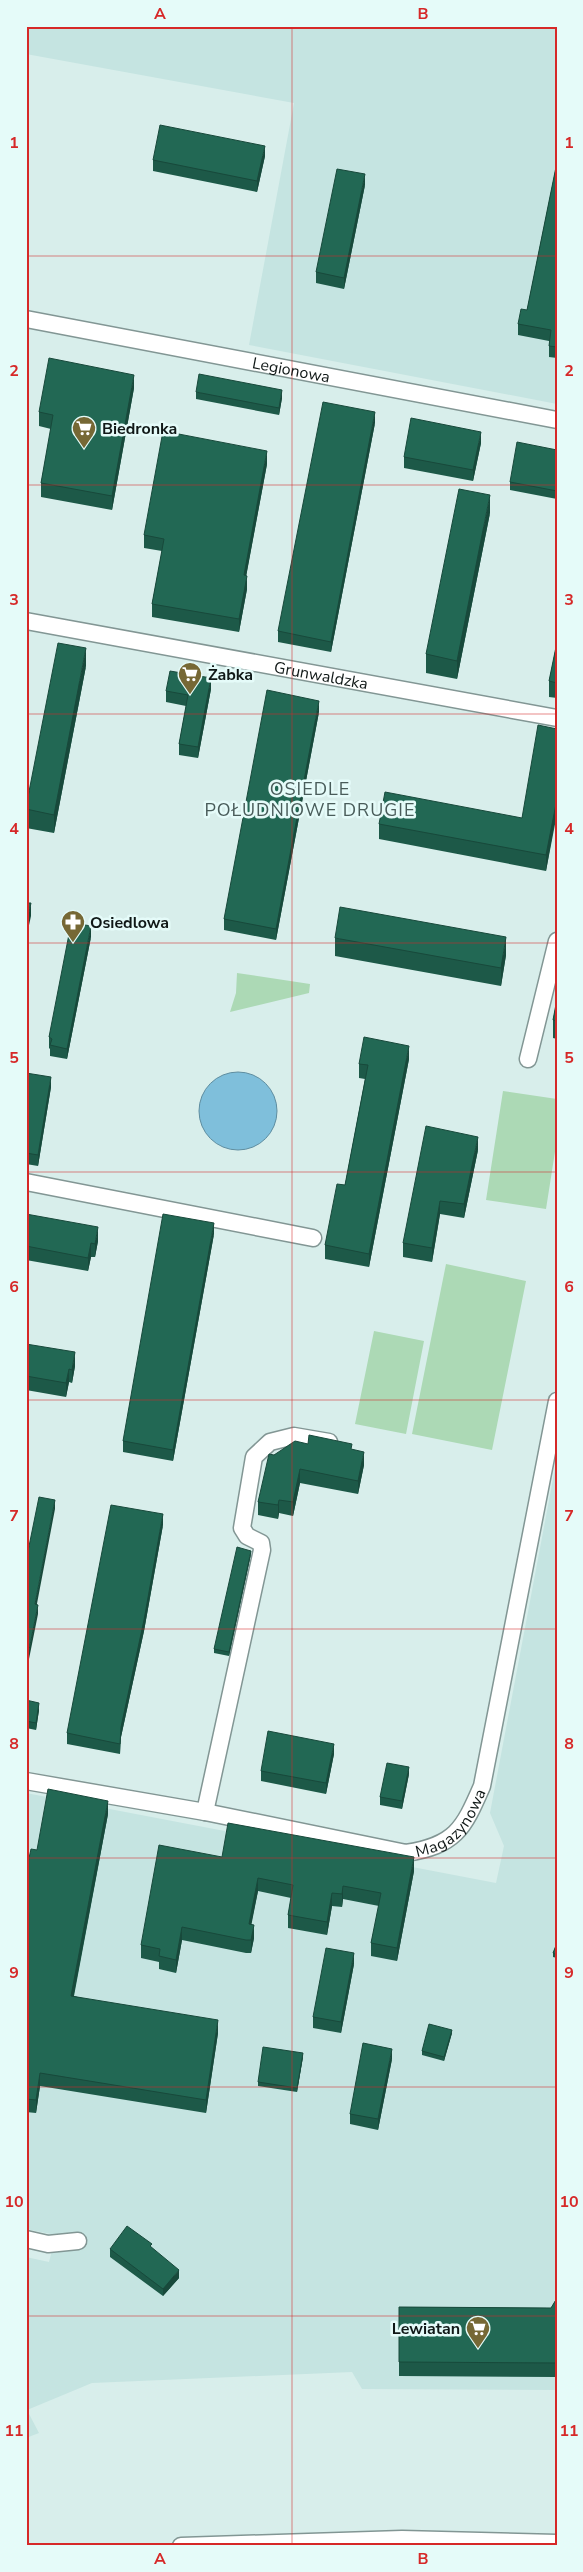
<svg xmlns="http://www.w3.org/2000/svg" width="583" height="2572" font-family="'Nunito Sans',sans-serif">
  <style>
    .built { fill: #c5e4e1 }
    .green { fill: #acd9b5 }
    .water { fill: #7fbfdb; stroke: #5e8da0 }
    .lines { fill: none; stroke-linecap: round; stroke-linejoin: round }
    .street-casing { stroke: #829694; stroke-width: 19 }
    .street { stroke: #fff; stroke-width: 16 }
    .wall { fill: #1d5948 }
    .shaded-wall { fill: #18493b }
    .building { fill: #226854; stroke: #18493b }
    .grid { fill: none; stroke: #d62828; stroke-width: 1; stroke-opacity: 0.55 }
    .labels { text-anchor: middle; stroke-width: 5; stroke-linejoin: round; paint-order: stroke }
    .street-label { font-size: 16px; fill: #101817; stroke: #e5fbf9 }
    .poi-label { font-size: 16px; font-weight: bold; fill: #101817; stroke: #e5fbf9; text-anchor: start }
    .neighbourhood-label { font-size: 18px; letter-spacing: 1px; fill: #495c5a; stroke: #e5fbf9 }
    .neatline { fill: none; stroke: #d62828; stroke-width: 2 }
    .grid-label { font-size: 16px; text-anchor: middle; font-weight: bold; fill: #d62828 }
  </style>
  <rect width="100%" height="100%" fill="#d8eeeb"/>
  <path class="built" d="M26,26H557V404L249,345L294,103L26,54Z
    M557,1458V2390L362,2389L352,2372L92,2383L27,2410L39,2433L26,2438V2257L49,2262L56,2235L26,2229V1793L496,1883L504,1846L490,1813Z"/>
  <path class="green" d="M237,973L310,984L309,993L230,1012L236,993Z
    M503,1091L557,1099V1139L546,1209L486,1200Z
    M446,1264L526,1281L492,1450L412,1434Z
    M374,1331L424,1341L406,1434L355,1424Z"/>
  <path class="water" d="M199 1111a39 39 0 1 1 78 0a39 39 0 1 1-78 0Z"/>
  <g class="lines">
    <g class="street-casing">
      <g id="street">
        <path id="s1" d="M26,319L557,420"/>
        <path id="s2" d="M26,621L557,718"/>
        <path d="M528,1059L557,941"/>
        <path d="M26,1182L313,1238"/>
        <path id="s3" d="M26,1781L205,1812L406,1853C455,1845 463,1830 482,1786L557,1401"/>
        <path d="M205,1812L262,1550L261,1543L247,1536L242,1528L254,1457L270,1442L294,1436L329,1442"/>
        <path d="M26,2239L48,2244L78,2241"/>
        <path d="M181,2546L402,2539L557,2543"/>
      </g>
    </g>
    <use href="#street" class="street"/>
  </g>
  <path class="wall" d="M265,156L257,192L153,171V160Z
    M557,162V358L549,357V341L518,335V324L527,310Z
    M365,185L344,289L316,283V272Z
    M134,388L112,510L41,497V483L51,429L39,426V412Z
    M196,392L282,398L279,415L196,399Z
    M375,423L331,652L278,642V631Z
    M481,443L473,481L404,468V457Z
    M557,450V499L510,490V482Z
    M267,464L246,576L247,589L239,632L152,617V604L162,551L144,548V535Z
    M490,513L457,679L426,673V654Z
    M557,642V698L549,697V681Z
    M86,666L54,833L26,828V807Z
    M211,689L198,758L179,755V744L186,706L166,702V691Z
    M319,712L276,940L224,930V919Z
    M557,729V814L546,871L379,839V824L522,818Z
    M91,937L67,1059L50,1056V1049L49,1048V1037Z
    M335,938L506,955L501,986L335,956Z
    M557,999V1039L553,1038V1020Z
    M409,1059L369,1267L325,1259V1245L345,1185L365,1079L359,1078V1064Z
    M26,1073L51,1087L38,1166L26,1164Z
    M478,1150L464,1218L440,1214L432,1262L403,1257V1243Z
    M26,1214L98,1241L95,1257H91L88,1271L26,1260Z
    M214,1234L173,1461L123,1452V1441Z
    M26,1344L75,1366L72,1383L69,1382L66,1397L26,1390Z
    M308,1444L352,1450L364,1465L358,1494L300,1483L293,1516L279,1513L278,1519L258,1515V1502L274,1455Z
    M163,1525L144,1631L121,1737L120,1754L67,1744V1733Z
    M251,1554L229,1656L214,1653V1649Z
    M26,1700L39,1710L36,1730L26,1728Z
    M334,1754L326,1794L261,1781V1771Z
    M409,1774L402,1809L380,1805V1797Z
    M108,1814L74,1996L218,2033L206,2113L40,2086L36,2113L26,2112V1872L37,1850Z
    M222,1857L414,1871L397,1961L371,1956V1943L379,1906L343,1899L342,1907L332,1906L327,1935L288,1928V1915L291,1898L258,1891L251,1924L254,1938L251,1953H246L182,1940L176,1973L159,1969V1962L141,1958V1945Z
    M557,1943V1958L553,1957V1953Z
    M354,1964L341,2033L313,2028V2017Z
    M452,2033L444,2061L422,2055V2051Z
    M303,2057L297,2092L258,2086V2082Z
    M392,2059L378,2130L350,2124V2114Z
    M110,2249L179,2278L163,2296L110,2257Z
    M557,2298V2377L399,2376V2307L551,2308Z"/>
  <path class="shaded-wall" d="M265,146V156L257,192V181Z
    M365,174V185L344,289V278Z
    M134,375V388L112,510V496Z
    M282,390V398L279,415V408Z
    M375,412V423L331,652V642Z
    M481,432V443L473,481V470Z
    M267,451V464L244,588V575Z
    M490,495V513L457,679V661Z
    M247,576V589L239,632V619Z
    M86,648V666L54,833V815Z
    M211,678V689L198,758V747Z
    M319,701V712L276,940V929Z
    M556,799V814L546,871V855Z
    M31,903V916L26,939V926Z
    M91,926V937L67,1059V1049Z
    M506,937V955L501,986V968Z
    M409,1046V1059L369,1267V1254Z
    M51,1077V1087L38,1166V1155Z
    M478,1137V1150L464,1218V1204Z
    M440,1201V1214L432,1262V1248Z
    M214,1223V1234L173,1461V1450Z
    M98,1227V1241L95,1257V1244Z
    M91,1243V1257L88,1271V1258Z
    M75,1352V1366L72,1383V1370Z
    M69,1369V1382L66,1397V1383Z
    M364,1452V1465L358,1494V1481Z
    M300,1469V1483L293,1516V1502Z
    M55,1500V1509L35,1614V1604Z
    M279,1500V1513L278,1519V1505Z
    M163,1514V1525L144,1631L121,1737L120,1754L121,1727Z
    M251,1551V1554L229,1656V1652Z
    M38,1605V1614L26,1674V1665Z
    M39,1703V1710L36,1730V1723Z
    M334,1744V1754L326,1794V1783Z
    M409,1767V1774L402,1809V1801Z
    M108,1801V1814L71,2009V1996Z
    M414,1857V1871L397,1961V1948Z
    M258,1878V1891L249,1937V1924Z
    M343,1886V1899L342,1907V1894Z
    M332,1893V1906L327,1935V1922Z
    M254,1925V1938L251,1953V1940Z
    M182,1927V1940L176,1973V1960Z
    M354,1953V1964L341,2033V2022Z
    M218,2020V2033L206,2113V2100Z
    M452,2030V2033L444,2061V2057Z
    M392,2049V2059L378,2130V2119Z
    M303,2053V2057L297,2092V2088Z
    M40,2073V2086L36,2113V2100Z
    M179,2270V2278L163,2296V2289Z"/>
  <path class="building" d="M160,125L265,146L257,181L153,160Z
    M557,162V347L549,346L551,330L518,324L521,309L527,310Z
    M337,169L365,174L344,278L316,272Z
    M49,358L134,375L112,496L41,483L53,415L39,412Z
    M199,374L282,390L279,408L196,392Z
    M323,402L375,412L331,642L278,631Z
    M411,418L481,432L473,470L404,457Z
    M163,431L267,451L244,575L247,576L239,619L152,604L164,539L144,535Z
    M517,442L557,450V491L510,482Z
    M459,489L490,495L457,661L426,654Z
    M557,642V683L549,681Z
    M58,643L86,648L54,815L26,809V807Z
    M170,671L211,678L198,747L179,744L188,695L166,691Z
    M267,690L319,701L276,929L224,919Z
    M538,725L557,729V799L546,855L379,824L385,792L522,818Z
    M26,903H31L26,926Z
    M340,907L506,937L501,968L335,938Z
    M74,923L91,926L67,1049L50,1045L52,1039L49,1037L70,929Z
    M557,999V1021L553,1020Z
    M364,1037L409,1046L369,1254L325,1245L337,1184L345,1185L368,1065L359,1064Z
    M26,1073L51,1077L38,1155L26,1153Z
    M426,1126L478,1137L464,1204L440,1201L432,1248L403,1243Z
    M26,1214L98,1227L95,1244L91,1243L88,1258L26,1246Z
    M163,1214L214,1223L173,1450L123,1441Z
    M26,1344L75,1352L72,1370L69,1369L66,1383L26,1376Z
    M309,1435L352,1444L351,1449L364,1452L358,1481L300,1469L293,1502L279,1500L278,1505L258,1502L269,1454L274,1455L295,1441L308,1444Z
    M39,1497L55,1500L35,1604L38,1605L26,1665V1561Z
    M111,1505L163,1514L144,1620L121,1727L120,1744L67,1733Z
    M237,1547L251,1551L229,1652L214,1649Z
    M26,1700L39,1703L36,1723L26,1721Z
    M268,1731L334,1744L326,1783L261,1771Z
    M387,1763L409,1767L402,1801L380,1797Z
    M48,1789L108,1801L71,1996L218,2020L206,2100L40,2073L36,2100L26,2099V1872L31,1849L37,1850Z
    M228,1823L414,1857L397,1948L371,1943L381,1893L343,1886L342,1894L332,1893L327,1922L288,1915L293,1885L258,1878L249,1924L254,1925L251,1940H246L182,1927L176,1960L159,1956L160,1949L141,1945L159,1845L222,1857Z
    M557,1943V1955L553,1953Z
    M326,1948L354,1953L341,2022L313,2017Z
    M429,2024L452,2030L444,2057L422,2051Z
    M363,2043L392,2049L378,2119L350,2114Z
    M263,2047L303,2053L297,2088L258,2082Z
    M127,2226L152,2244L150,2246L179,2270L163,2289L110,2249Z
    M557,2298V2363L399,2362V2307L551,2308Z"/>
  <path class="grid" d="M292,26V2546M26,256H557M26,485H557M26,714H557M26,943H557M26,1172H557M26,1400H557M26,1629H557M26,1858H557M26,2087H557M26,2316H557"/>
  <defs>
    <g id="supermarket-pin" transform="scale(1.25)"><path d="M0 17L-7.5 6A9.5 9.5 0 1 1 7.5 6Z" fill="#766835" stroke="#e5fbf9"/><path d="M-6-5.5h2.5l.6 2H6L4.5 2H-2.5L-4.4-4H-6ZM-1.5 3.2a1.3 1.3 0 1 0 .1 0ZM3 3.2a1.3 1.3 0 1 0 .1 0Z" fill="#fff"/></g>
    <g id="pharmacy-pin" transform="scale(1.25)"><path d="M0 17L-7.5 6A9.5 9.5 0 1 1 7.5 6Z" fill="#766835" stroke="#e5fbf9"/><path d="M-2-6h4v4h4v4h-4v4h-4v-4h-4v-4h4Z" fill="#fff"/></g>
  </defs>
  <g fill-rule="evenodd">
    <use href="#supermarket-pin" x="84" y="428"/>
    <use href="#supermarket-pin" x="190" y="674"/>
    <use href="#pharmacy-pin" x="73" y="922"/>
    <use href="#supermarket-pin" x="478" y="2328"/>
  </g>
  <g class="labels">
    <g class="street-label">
      <text dy="6" stroke="none"><textPath href="#s1" startOffset="270">Legionowa</textPath></text>
      <text dy="6" stroke="none"><textPath href="#s2" startOffset="300">Grunwaldzka</textPath></text>
      <text dy="6" stroke="none"><textPath href="#s3" startOffset="444">Magazynowa</textPath></text>
    </g>
    <g class="poi-label">
      <text x="102" y="434">Biedronka</text>
      <text x="208" y="680">Żabka</text>
      <text x="90" y="928">Osiedlowa</text>
      <text x="460" y="2334" text-anchor="end">Lewiatan</text>
    </g>
    <g class="neighbourhood-label">
      <text x="310" y="795">OSIEDLE<tspan x="310" dy="21">POŁUDNIOWE DRUGIE</tspan></text>
    </g>
  </g>
  <rect width="583" height="2572" fill="none" stroke="#e5fbf9" stroke-width="55"/>
  <rect x="28" y="28" width="528" height="2516" class="neatline"/>
  <g class="grid-label">
    <text x="160" y="19">A</text>
    <text x="423" y="19">B</text>
    <text x="14" y="148">1</text>
    <text x="569" y="148">1</text>
    <text x="14" y="376">2</text>
    <text x="569" y="376">2</text>
    <text x="14" y="605">3</text>
    <text x="569" y="605">3</text>
    <text x="14" y="834">4</text>
    <text x="569" y="834">4</text>
    <text x="14" y="1063">5</text>
    <text x="569" y="1063">5</text>
    <text x="14" y="1292">6</text>
    <text x="569" y="1292">6</text>
    <text x="14" y="1521">7</text>
    <text x="569" y="1521">7</text>
    <text x="14" y="1749">8</text>
    <text x="569" y="1749">8</text>
    <text x="14" y="1978">9</text>
    <text x="569" y="1978">9</text>
    <text x="14" y="2207">10</text>
    <text x="569" y="2207">10</text>
    <text x="14" y="2436">11</text>
    <text x="569" y="2436">11</text>
    <text x="160" y="2564">A</text>
    <text x="423" y="2564">B</text>
  </g>
</svg>
